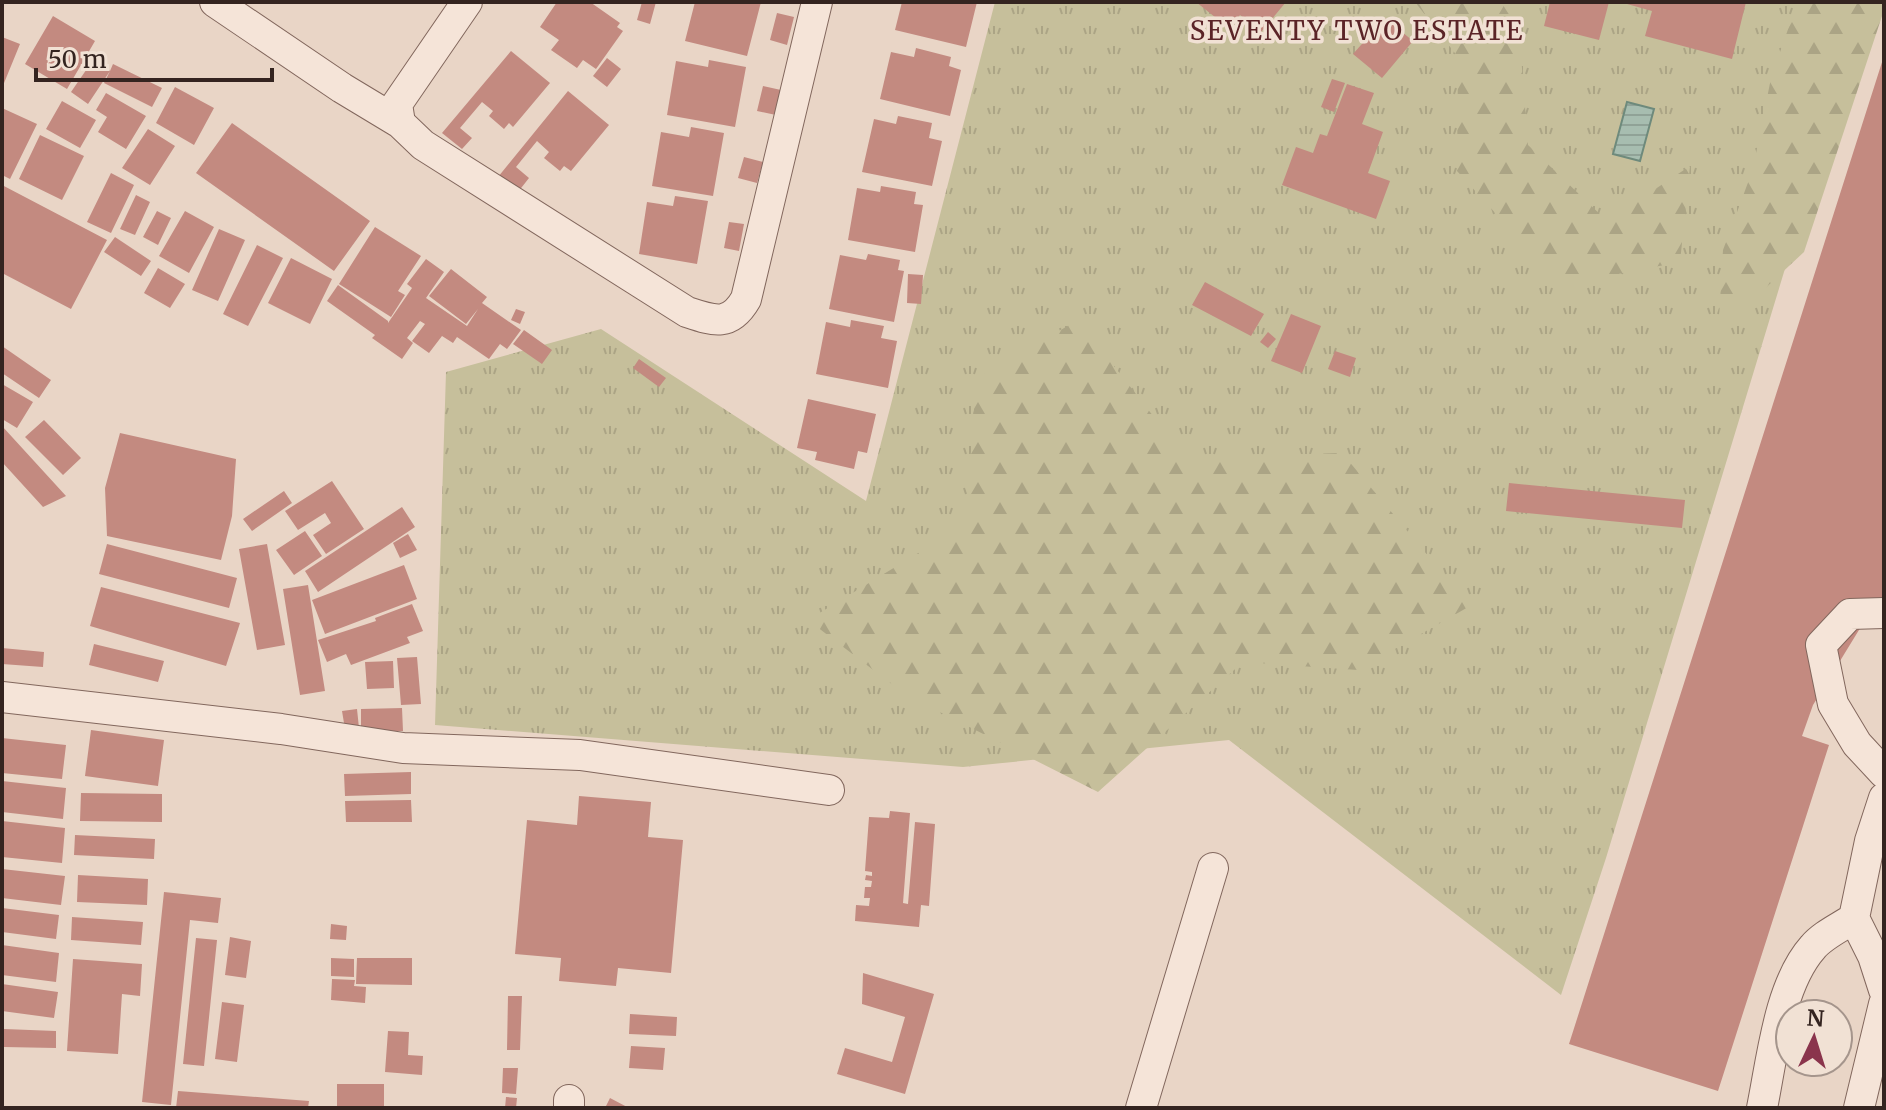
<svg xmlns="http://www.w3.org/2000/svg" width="1886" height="1110" font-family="Merriweather,serif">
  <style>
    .grass { fill: url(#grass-tufts) }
    .forest { fill: url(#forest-firs) }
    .water { fill: url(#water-rules); stroke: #6e8a7c; stroke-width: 2 }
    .building { fill: #c38a80 }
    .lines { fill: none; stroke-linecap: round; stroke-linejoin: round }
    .minor-casing { stroke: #82675d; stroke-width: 32 }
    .minor { stroke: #f5e4d8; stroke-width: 30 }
    .labels { text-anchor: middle; stroke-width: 7; stroke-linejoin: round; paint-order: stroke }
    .neighbourhood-label { font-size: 26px; letter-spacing: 2px; fill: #5b2427; stroke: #f1e1d4 }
  </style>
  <defs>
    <pattern id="grass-tufts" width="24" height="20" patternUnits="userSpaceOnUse" patternTransform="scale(2)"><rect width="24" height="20" fill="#c6bf9b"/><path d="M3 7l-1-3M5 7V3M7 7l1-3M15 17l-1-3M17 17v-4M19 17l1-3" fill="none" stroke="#aba485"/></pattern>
    <pattern id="forest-firs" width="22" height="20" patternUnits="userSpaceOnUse" patternTransform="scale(2)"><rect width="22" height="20" fill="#c6bf9b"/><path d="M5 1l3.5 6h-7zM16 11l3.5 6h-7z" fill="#aba485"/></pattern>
    <pattern id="water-rules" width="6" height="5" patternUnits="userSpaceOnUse" patternTransform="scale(2)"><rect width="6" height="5" fill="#a7bdb0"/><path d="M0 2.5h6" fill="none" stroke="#90a297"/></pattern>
  </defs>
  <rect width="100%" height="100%" fill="#e9d5c6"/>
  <path class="grass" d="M995,2H1866L1606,858L1561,995L1229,740L963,767L435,725L446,372L601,329L866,501Z"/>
  <path class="forest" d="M1415,2H1501L1519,30L1528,145L1607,221L1690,166L1680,262L1561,285L1457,171L1458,57Z
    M1803,2H1884V10L1804,252L1758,295L1719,319L1723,250L1753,169L1771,78L1794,12Z
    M1078,320L1186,458L1342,453L1470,606L1358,670L1243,662L1098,792L906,695L808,620L966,524L976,379Z"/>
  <path class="water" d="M1627,102L1654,109L1640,161L1613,154Z"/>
  <path class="building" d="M557,2H590L620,23L617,27L623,31L596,69L583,60L577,68L551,50L559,40L540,27Z
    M642,2H656L650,24L637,20Z
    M695,2H761L747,56L685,41Z
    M902,2H977L966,47L895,30Z
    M1196,2H1286L1261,32L1240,15L1230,29Z
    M1550,2H1609L1599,40L1544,26Z
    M1620,2H1746L1732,59L1645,36L1652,11Z
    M777,13L794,17L787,45L770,40Z
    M53,16L95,41L67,89L25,64Z
    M1385,18L1413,41L1382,78L1353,54Z
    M2,37L20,44L2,88Z
    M916,48L951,57L949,66L961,70L950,116L880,99L891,52L914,57Z
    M511,51L550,83L513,127L509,123L504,129L489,116L493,111L482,102L460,128L472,138L462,149L442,133Z
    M607,58L621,69L607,87L593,76Z
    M1883,59L1884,611L1870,612L1813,705L1802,736L1829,745L1718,1091L1569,1044Z
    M93,60L110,71L113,64L162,88L152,107L104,83L110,71L88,104L71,92Z
    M709,60L746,67L735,127L667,115L676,61L708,67Z
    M1332,79L1345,83L1334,112L1321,107Z
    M1347,84L1374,93L1362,124L1383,132L1368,173L1390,181L1376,219L1282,185L1296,147L1313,153L1320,134L1327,136Z
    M763,86L781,90L776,115L757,111Z
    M175,87L214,108L194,145L156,123Z
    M568,91L609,125L571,171L564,166L560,171L544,158L549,152L537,141L516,167L529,178L518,192L498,177Z
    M106,93L146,116L126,149L98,132L107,117L96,110Z
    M62,101L96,120L80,148L46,129Z
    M2,108L37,124L10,179L2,175Z
    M898,116L932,123L929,138L942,141L932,186L862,172L874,119L896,124Z
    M232,123L370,221L334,271L196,173Z
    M691,127L724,133L713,196L652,186L661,132L689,137Z
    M148,129L175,146L150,185L122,168Z
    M40,135L84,156L62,200L19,179Z
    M744,157L763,162L757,183L738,178Z
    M111,173L134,185L111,233L87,222Z
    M2,185L107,240L71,309L2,273Z
    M881,186L916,192L914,204L923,205L915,252L848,240L857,188L880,192Z
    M136,195L150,202L135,235L120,229Z
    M675,196L708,201L697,264L639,254L647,202L673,206Z
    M157,211L171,218L158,245L143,237Z
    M185,211L214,227L189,273L159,256Z
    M729,222L744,224L739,251L724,248Z
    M375,227L421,256L398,291L405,295L391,317L339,284Z
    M219,229L245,240L218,301L192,290Z
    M115,237L151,261L141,276L104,252Z
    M257,245L283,258L248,326L223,314Z
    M868,254L900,260L898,270L904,271L894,322L829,309L840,255L866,260Z
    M291,258L332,279L310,324L268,303Z
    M426,259L444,272L426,298L467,326L478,309L466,324L429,296L451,269L487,297L482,303L521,330L507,349L500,344L489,359L457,337L453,343L442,336L429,353L412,341L425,324L420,321L407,338L413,343L402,359L372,338L375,335L327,301L338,285L388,321V323L412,288L407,284Z
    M158,268L185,284L170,308L144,293Z
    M908,274L923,275L921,304L907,303Z
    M1205,282L1264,314L1251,336L1192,305Z
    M516,309L525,312L520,324L511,320Z
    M1291,314L1321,326L1302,373L1271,361Z
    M851,320L884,326L881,338L897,341L888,388L816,374L826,322L850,327Z
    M524,330L552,350L542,364L513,344Z
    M1268,332L1276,339L1268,348L1260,342Z
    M2,346L51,380L39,398L2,373Z
    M1335,351L1356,358L1350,377L1328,369Z
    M639,359L666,378L659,387L633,368Z
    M2,384L33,402L17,428L2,419Z
    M808,399L876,414L867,453L858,451L854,469L815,460L817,452L797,448Z
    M44,420L81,458L63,475L25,437Z
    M2,426L66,496L43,507L2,462Z
    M120,433L236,459L232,516L221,560L107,536L105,488Z
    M332,481L364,529L326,554L313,535L331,523L325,513L298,530L285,511Z
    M1509,483L1685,500L1682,528L1506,511Z
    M284,491L292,503L252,531L243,519Z
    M402,507L415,527L318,592L305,571Z
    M305,531L322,556L294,575L276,550Z
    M408,534L417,550L400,558L393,543Z
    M107,544L237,578L229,608L99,574Z
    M267,544L285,645L257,650L239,549Z
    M404,565L417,599L325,634L312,600Z
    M308,585L325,691L300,695L283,589Z
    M101,587L240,623L226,666L90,626Z
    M412,604L423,631L407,637L410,643L351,665L346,654L327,662L318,640L376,621L375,618Z
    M94,644L164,661L158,682L89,665Z
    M2,648L44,652L43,667L2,664Z
    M417,657L421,704L401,705L397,658Z
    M393,661L394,688L367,689L365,662Z
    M402,708L403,731H361V709Z
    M357,709L359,728L345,729L342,711Z
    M91,730L164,740L158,786L85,776Z
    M2,738L66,745L62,779L2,773Z
    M411,772V794L345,796L344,774Z
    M2,781L66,788L63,819L2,812Z
    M81,793L162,794V822L80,821Z
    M579,796L651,802L648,837L683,840L671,973L618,968L616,986L559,981L561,958L515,954L527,820L577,825Z
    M411,800L412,822H346L345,801Z
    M890,811L910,813L903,903L908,904L915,822L935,824L929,906L921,905L919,927L855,921L856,905L869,906L870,898H864L865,887H871L872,881L865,880L866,875L872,876V872L865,871L869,817L889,818Z
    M2,821L65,828L62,863L2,857Z
    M75,835L155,839L154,859L74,855Z
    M2,869L65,876L61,905L2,898Z
    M78,875L148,879L147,905L77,902Z
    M164,892L221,898L218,923L190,920L171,1105L142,1102Z
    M2,908L59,915L56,939L2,932Z
    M72,917L143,922L141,945L71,940Z
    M331,924L347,926L346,940L330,939Z
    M230,937L251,941L246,978L225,975Z
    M196,938L217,940L204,1066L183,1064Z
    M2,945L59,953L56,982L2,975Z
    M331,958L354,959V977L331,976Z
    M357,958H412V985L356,984Z
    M73,959L142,964L140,996L122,994L118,1054L67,1051Z
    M863,973L934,994L905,1094L837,1074L845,1048L892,1062L905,1017L862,1004Z
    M332,979L355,980L354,986L366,987L365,1003L331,1000Z
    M2,984L58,992L54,1018L2,1011Z
    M508,996H522L520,1050H507Z
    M222,1002L244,1005L237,1062L215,1059Z
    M630,1014L677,1017L676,1036L629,1034Z
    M4,1029L56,1031V1048L4,1047Z
    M388,1031L409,1032L408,1055L423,1056L422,1075L385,1072Z
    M631,1046L665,1048L663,1070L629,1068Z
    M503,1068H518L516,1094L502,1093Z
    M337,1084H384V1108H337Z
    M178,1091L309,1101L308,1108H176Z
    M506,1097L517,1098L516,1108H505Z
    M610,1098L629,1108H605Z"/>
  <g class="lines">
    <g class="minor-casing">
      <path id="minor" d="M215,2L342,88L400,123
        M467,2L397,104L400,123L423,145L687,312C714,321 730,327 746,299L817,2
        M1884,613L1850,614L1821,645L1833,704L1857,744L1884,773
        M2,697L281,729L403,748L580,755L829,790
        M1884,798L1870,841L1854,918L1873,956L1884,990
        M569,1108V1100
        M1141,1108L1213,868
        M1762,1108C1772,1059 1779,985 1813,947C1823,935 1841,927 1854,918
        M1859,1108L1884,1004"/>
    </g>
    <use href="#minor" class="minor"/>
  </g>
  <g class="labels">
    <g class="neighbourhood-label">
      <text x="1357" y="40">SEVENTY TWO ESTATE</text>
    </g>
  </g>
  <rect width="1886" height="1110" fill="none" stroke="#342420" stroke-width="8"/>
  <g transform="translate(1814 1038) rotate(4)"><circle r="38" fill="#f1e1d4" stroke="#a5958c" stroke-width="2"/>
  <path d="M0-6L14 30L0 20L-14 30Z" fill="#8a344c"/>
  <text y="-12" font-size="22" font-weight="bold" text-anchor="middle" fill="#342420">N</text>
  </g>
  <path d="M36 68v12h236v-12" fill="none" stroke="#342420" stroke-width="4"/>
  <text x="48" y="68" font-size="24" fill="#342420" stroke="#f1e1d4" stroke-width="6" paint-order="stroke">50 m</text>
</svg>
